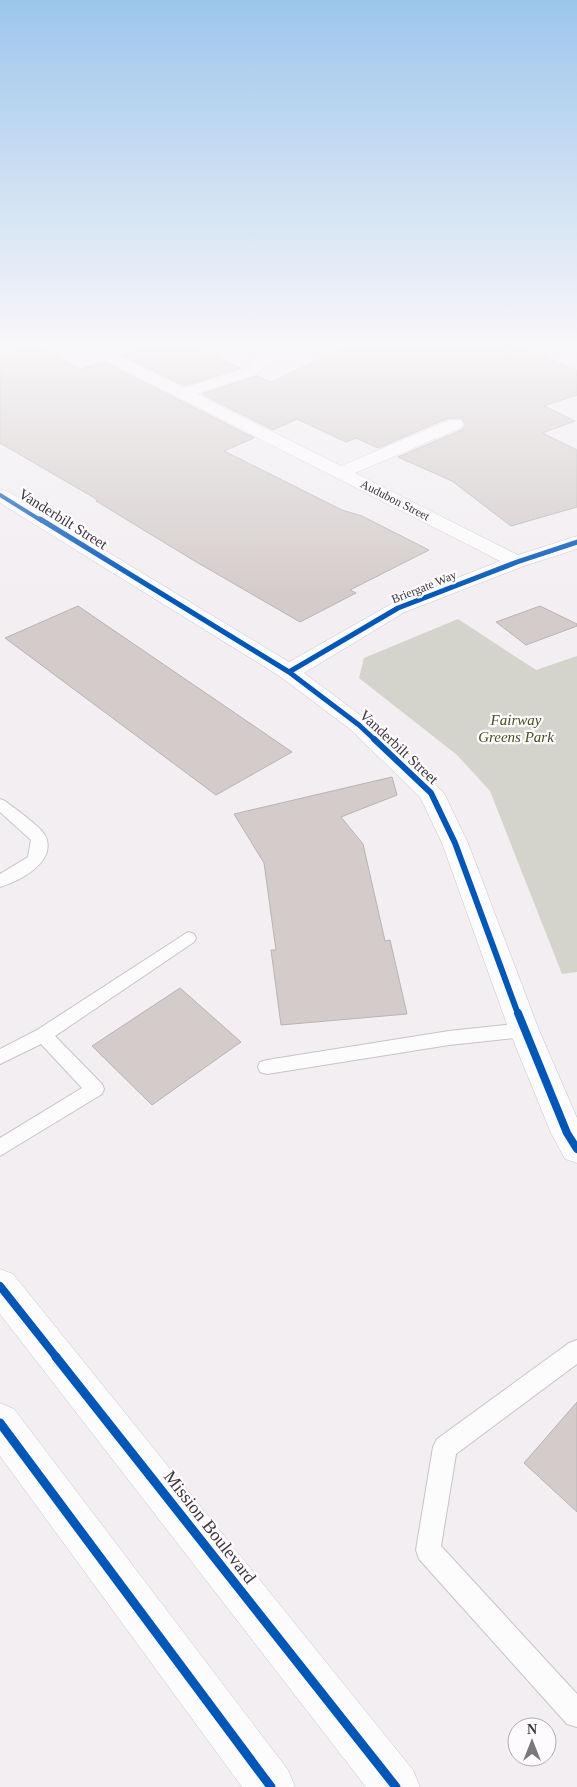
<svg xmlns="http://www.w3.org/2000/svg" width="577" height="1787" font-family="'Times New Roman',serif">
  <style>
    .green { fill: #d5d4cc }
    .building { fill: #d3ccca; stroke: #b7b4b4 }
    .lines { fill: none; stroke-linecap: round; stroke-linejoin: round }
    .lane-casing { stroke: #c7c4c7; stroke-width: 2 }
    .street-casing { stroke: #c7c4c7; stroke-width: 1 }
    .primary-casing { stroke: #c7c4c7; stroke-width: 1 }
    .lane { fill: #fdfcfd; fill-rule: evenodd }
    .street { fill: #fdfcfd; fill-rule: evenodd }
    .primary { fill: #fdfcfd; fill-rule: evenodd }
    .cycleway-far4-casing { stroke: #fefbfe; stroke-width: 5.5 }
    .cycleway-far3-casing { stroke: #fefbfe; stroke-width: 8 }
    .cycleway-far2-casing { stroke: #fefbfe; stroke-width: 9 }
    .cycleway-far1-casing { stroke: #fefbfe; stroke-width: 11 }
    .cycleway-casing { stroke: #fefbfe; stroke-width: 12 }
    .cycleway-far4 { stroke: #0057b8; stroke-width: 4 }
    .cycleway-far3 { stroke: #0057b8; stroke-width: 5 }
    .cycleway-far2 { stroke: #0057b8; stroke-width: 6 }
    .cycleway-far1 { stroke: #0057b8; stroke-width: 8 }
    .cycleway { stroke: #0057b8; stroke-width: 9 }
    .labels { text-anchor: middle; stroke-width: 4.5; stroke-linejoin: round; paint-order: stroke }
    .far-street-label { font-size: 12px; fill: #3b373b; stroke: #fefbfe }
    .street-label { font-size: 15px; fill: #3b373b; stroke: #fefbfe }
    .park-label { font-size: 15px; font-style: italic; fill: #4b4e1b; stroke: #fefbfe }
    .near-street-label { font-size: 18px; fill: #3b373b; stroke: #fefbfe }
  </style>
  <rect width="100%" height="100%" fill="#f2eef2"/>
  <path class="green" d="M458,619L536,670L577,656V972L562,974L490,791L457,755L359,678L364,658Z"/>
  <path class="building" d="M33,345L81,369L104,362L254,438L224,451L342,510L362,516L429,550L350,590L356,593L300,622L193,560L96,501L98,500L0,443V356Z
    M154,345H190L240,368L184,386L123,355Z
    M351,345H518L577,371V395L544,406L575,421L542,433L577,450V507L511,526L452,481L398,457L462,430L466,424L461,418H448L378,448L356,438L346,442L297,419L273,430L202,394L257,376L271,382Z
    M78,606L254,726L292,752L216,795L5,638Z
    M540,606L577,624V626L526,645L496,622Z
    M392,777L397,795L341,817L363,844L385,941L390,940L407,1014L281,1025L271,950H276L264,863L234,814Z
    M180,988L241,1042L152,1105L92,1046Z
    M577,1402V1512L524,1463Z"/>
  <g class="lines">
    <g class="lane-casing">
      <path id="lane" d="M0,799L5,801C14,808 43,828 46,837C56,863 19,881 0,887V874L28,857L31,840L0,812Z
        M188,932L194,934L196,938L194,942L55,1036L102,1084L104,1089L102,1094L0,1156V1138L82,1088L41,1044L0,1064V1049L37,1030Z
        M524,1023L530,1025L533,1030L530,1035L524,1037L449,1045L267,1074L260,1072L258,1067L260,1062L267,1060L449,1031Z
        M577,1340V1364L456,1454L441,1546L577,1694V1727L567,1724L419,1559L416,1550L433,1447L437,1439L569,1343Z"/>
    </g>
    <g class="street-casing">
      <path id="street" d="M78,345H98L184,388L243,369L273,345H288L286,349L255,375L197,394L341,466L449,420H461L464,424L461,428L355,473L518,555L577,536V549L524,566L405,612L304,673L367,720L444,793L468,843L539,1030L577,1118V1163L565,1159L551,1133L509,1030L442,843L420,797L351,730L281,677L0,503V489L7,491L289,662L391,604L500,561L81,348Z"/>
    </g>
    <g class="primary-casing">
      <path id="primary" d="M0,1269L13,1274L413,1770L420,1787H366L0,1314Z
        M0,1403L14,1409L288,1770L295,1787H242L0,1456Z"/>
    </g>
    <use href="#lane" class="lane"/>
    <use href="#street" class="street"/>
    <use href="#primary" class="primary"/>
    <g class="cycleway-far4-casing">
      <path id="cycleway-far4" d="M0,495L42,521"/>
    </g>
    <g class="cycleway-far3-casing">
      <path id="cycleway-far3" d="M40,519L289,672L359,725L375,740
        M289,672L398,608L517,562L577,542"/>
    </g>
    <g class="cycleway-far2-casing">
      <path id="cycleway-far2" d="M374,739L431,793L455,843L518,1014"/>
    </g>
    <g class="cycleway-far1-casing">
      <path id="cycleway-far1" d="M518,1013L567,1133L577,1149
        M0,1286L57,1358"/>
    </g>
    <g class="cycleway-casing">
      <path id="cycleway" d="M56,1357L396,1787
        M0,1423L271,1787"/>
    </g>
    <use href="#cycleway-far4" class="cycleway-far4"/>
    <use href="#cycleway-far3" class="cycleway-far3"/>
    <use href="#cycleway-far2" class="cycleway-far2"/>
    <use href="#cycleway-far1" class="cycleway-far1"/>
    <use href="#cycleway" class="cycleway"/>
  </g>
  <linearGradient id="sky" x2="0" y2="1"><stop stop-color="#9dc6ec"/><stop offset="0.58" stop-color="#f9f7f9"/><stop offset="1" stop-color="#f9f7f9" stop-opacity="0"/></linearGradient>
  <rect width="577" height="595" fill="url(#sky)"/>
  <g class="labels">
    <g class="far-street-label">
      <text transform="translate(395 500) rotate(27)" y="4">Audubon Street</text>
      <text transform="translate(424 587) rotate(-22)" y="4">Briergate Way</text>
    </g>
    <g class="street-label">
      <text transform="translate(63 519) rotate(32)" y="5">Vanderbilt Street</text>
      <text transform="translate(399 747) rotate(43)" y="5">Vanderbilt Street</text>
    </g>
    <g class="park-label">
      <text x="516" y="725">Fairway<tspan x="516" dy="17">Greens Park</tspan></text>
    </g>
    <g class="near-street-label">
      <text transform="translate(210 1527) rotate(52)" y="6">Mission Boulevard</text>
    </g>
  </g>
  <g transform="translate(532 1742)"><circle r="24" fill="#fefbfe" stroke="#b0adb0"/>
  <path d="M0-4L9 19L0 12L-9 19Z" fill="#7b777b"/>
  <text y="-8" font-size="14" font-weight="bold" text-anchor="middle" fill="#3b373b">N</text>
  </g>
</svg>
